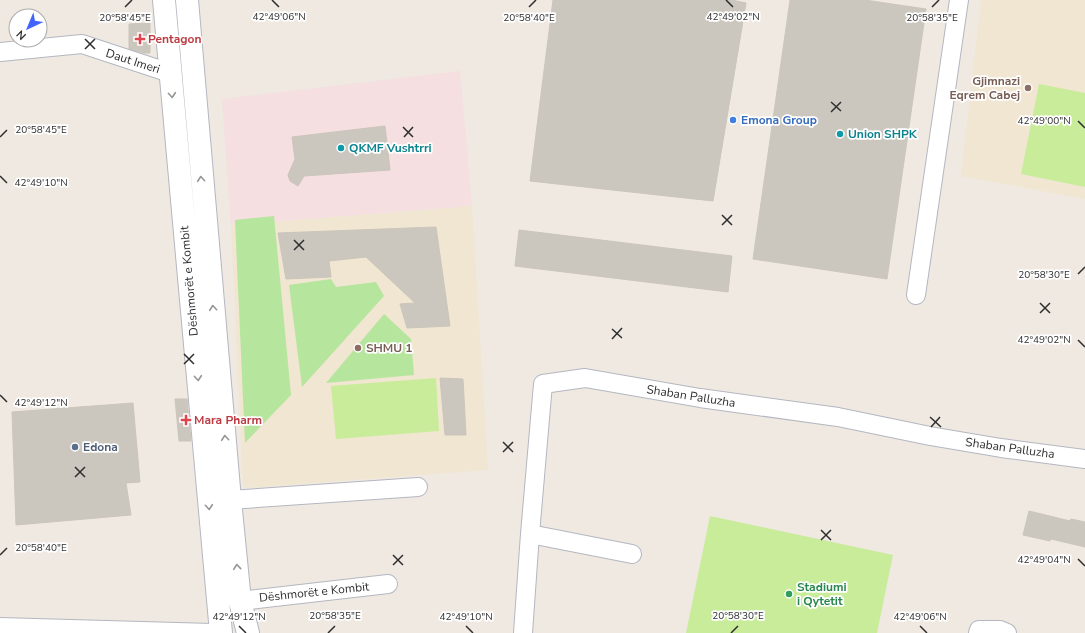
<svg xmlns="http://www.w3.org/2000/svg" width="1085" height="633" font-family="'Nunito Sans',sans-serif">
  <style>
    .education { fill: #f0e6d1 }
    .medical { fill: #f5dfe0 }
    .green { fill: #b6e59e }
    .pitch { fill: #c9ec9a }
    .building { fill: #cbc7bf; stroke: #cbc5ba }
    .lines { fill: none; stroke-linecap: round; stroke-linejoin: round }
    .street-casing { stroke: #b4b7c1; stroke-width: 20 }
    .secondary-casing { stroke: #b4b7c1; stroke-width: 24 }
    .street { stroke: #fff; stroke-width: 18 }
    .secondary { stroke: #fff; stroke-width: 22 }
    .oneway { stroke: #969696 }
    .ticks { fill: none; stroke: #2e2e2e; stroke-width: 1.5 }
    .health-dot { fill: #e0444e; stroke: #fff; stroke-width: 1.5 }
    .education-dot { fill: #8d6e63; stroke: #fff; stroke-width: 1.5 }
    .shop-dot { fill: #3f7fe0; stroke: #fff; stroke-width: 1.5 }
    .culture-dot { fill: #0f9aa8; stroke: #fff; stroke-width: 1.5 }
    .service-dot { fill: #5c6f8a; stroke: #fff; stroke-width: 1.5 }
    .leisure-dot { fill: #2e9e5b; stroke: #fff; stroke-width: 1.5 }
    .labels { text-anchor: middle; stroke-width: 3.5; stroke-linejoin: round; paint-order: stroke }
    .health-label { font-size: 12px; font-weight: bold; fill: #be3a42; stroke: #fff; text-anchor: start }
    .street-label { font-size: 12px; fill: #2e2e2e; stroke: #fff }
    .education-label { font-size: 12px; font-weight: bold; fill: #785e54; stroke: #fff; text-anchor: end }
    .shop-label { font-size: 12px; font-weight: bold; fill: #366cbe; stroke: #fff; text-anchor: start }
    .culture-label { font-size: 12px; font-weight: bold; fill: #0d838f; stroke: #fff; text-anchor: start }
    .service-label { font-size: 12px; font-weight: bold; fill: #4e5e75; stroke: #fff; text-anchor: start }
    .leisure-label { font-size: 12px; font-weight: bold; fill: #27864d; stroke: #fff; text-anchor: start }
    .ticks-label { font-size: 10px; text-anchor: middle; fill: #2e2e2e; stroke: #fff; stroke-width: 3.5; stroke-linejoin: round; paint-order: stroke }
  </style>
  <rect width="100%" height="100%" fill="#efe9e1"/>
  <path class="education" d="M981,0H1085V199L961,176Z
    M472,206L488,470L243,488L231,225Z"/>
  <path class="medical" d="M460,71L472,206L231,225L222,99Z"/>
  <path class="green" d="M274,216L291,395L245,443L235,220Z
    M331,279L336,287L376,282L384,296L302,387L289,285Z
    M384,314L411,339L414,375L326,383Z"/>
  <path class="pitch" d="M1039,84L1085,93V187L1021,174Z
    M436,378L439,431L336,439L331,386Z
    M710,516L893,555L877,633H686Z"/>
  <path class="building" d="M553,0H732L746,3L713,201L530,181Z
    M790,0H865L926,9L887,279L753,259Z
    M150,23V53H144L129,49V24Z
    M385,126L390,170L304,176L298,186L290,181L288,175L295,159L292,137Z
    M436,227L450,326L407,328L400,304L415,303L366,257L329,261L331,277L286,279L278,233Z
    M519,230L732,256L728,292L515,266Z
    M440,378L463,379L466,435H445Z
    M175,399H187L191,441H179Z
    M133,403L140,482L126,483L131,515L16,525L12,412Z
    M1029,511L1070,521L1071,519L1085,522V547L1051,539L1050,541L1023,535Z"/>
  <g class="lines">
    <g class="street-casing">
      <path id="street" d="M0,52L82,44L170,73
        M916,295L959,0
        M230,500L418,487
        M530,534L632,554
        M240,601L388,584
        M0,627L212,633
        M523,633L530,534L543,384L585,378L700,398L838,417L930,436L1001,448L1085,459
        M978,633L979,630H1000L1007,633"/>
    </g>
    <g class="secondary-casing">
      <path id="secondary" d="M164,0L221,633
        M187,0L230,500L240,601L248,633"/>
    </g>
    <use href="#street" class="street"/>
    <use href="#secondary" class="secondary"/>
  </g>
  <defs><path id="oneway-chevron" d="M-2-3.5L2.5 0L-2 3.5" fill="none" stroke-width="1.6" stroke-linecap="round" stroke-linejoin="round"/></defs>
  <g class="oneway">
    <use href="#oneway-chevron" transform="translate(172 95) rotate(85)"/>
    <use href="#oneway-chevron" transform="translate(201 179) rotate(-95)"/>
    <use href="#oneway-chevron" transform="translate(213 308) rotate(-95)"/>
    <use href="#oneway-chevron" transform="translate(198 378) rotate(85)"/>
    <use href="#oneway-chevron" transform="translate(225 438) rotate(-95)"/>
    <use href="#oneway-chevron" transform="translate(209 507) rotate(85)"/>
    <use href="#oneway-chevron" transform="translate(237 567) rotate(-96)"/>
  </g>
  <path class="ticks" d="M272,0L279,7M726,0L733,7M125,7L132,0M529,7L536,0M932,7L939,0M85,39L95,49M85,49L95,39M831,102L841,111M831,112L841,102M1078,121L1085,128M403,127L413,137M0,137L7,130M404,137L413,127M0,176L7,183M722,215L732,225M722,225L732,215M294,240L304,250M294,250L304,240M1078,274L1085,267M1040,303L1050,313M1040,313L1050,303M612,329L622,338M612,339L622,328M1078,340L1085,347M184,354L194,364M184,364L194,354M0,395L7,402M930,417L941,427M931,427L940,417M503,442L513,452M503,452L513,442M75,467L85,477M75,477L85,467M821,530L831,540M821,540L831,530M0,555L7,548M393,555L403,565M1078,559L1085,566M393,565L403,555M239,626L246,633M466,626L473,633M920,626L927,633M328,633L335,626M731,633L738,626"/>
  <g class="health-dot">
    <path d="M138 33h4v4h4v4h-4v4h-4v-4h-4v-4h4z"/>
    <path d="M184 414h4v4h4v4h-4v4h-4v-4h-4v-4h4z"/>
  </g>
  <g class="education-dot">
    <circle cx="1028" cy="88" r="4"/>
    <circle cx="358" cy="348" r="4"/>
  </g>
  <circle class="shop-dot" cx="733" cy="120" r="4"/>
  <g class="culture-dot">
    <circle cx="840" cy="134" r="4"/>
    <circle cx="341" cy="148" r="4"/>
  </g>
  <circle class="service-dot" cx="75" cy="447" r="4"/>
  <circle class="leisure-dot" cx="789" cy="594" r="4"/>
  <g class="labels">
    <g class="health-label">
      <text x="148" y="43">Pentagon</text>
      <text x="194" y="424">Mara Pharm</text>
    </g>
    <g class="street-label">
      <text transform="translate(133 61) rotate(18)" y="4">Daut Imeri</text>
      <text transform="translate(189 281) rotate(-95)" y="4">Dëshmorët e Kombit</text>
      <text transform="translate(691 396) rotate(9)" y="4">Shaban Palluzha</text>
      <text transform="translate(1010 448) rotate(8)" y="4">Shaban Palluzha</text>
      <text transform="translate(314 592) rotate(-6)" y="4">Dëshmorët e Kombit</text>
    </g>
    <g class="education-label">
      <text x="1020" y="85">Gjimnazi<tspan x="1020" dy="14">Eqrem Cabej</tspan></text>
      <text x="366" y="352" text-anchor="start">SHMU 1</text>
    </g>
    <g class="shop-label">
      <text x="741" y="124">Emona Group</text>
    </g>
    <g class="culture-label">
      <text x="848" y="138">Union SHPK</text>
      <text x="349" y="152">QKMF Vushtrri</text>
    </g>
    <g class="service-label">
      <text x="83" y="451">Edona</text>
    </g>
    <g class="leisure-label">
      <text x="797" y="591">Stadiumi<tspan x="797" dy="14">i Qytetit</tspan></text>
    </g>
  </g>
  <g class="ticks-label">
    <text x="733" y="20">42°49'02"N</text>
    <text x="279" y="20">42°49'06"N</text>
    <text x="932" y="21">20°58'35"E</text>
    <text x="125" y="21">20°58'45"E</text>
    <text x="529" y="21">20°58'40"E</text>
    <text x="1044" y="124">42°49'00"N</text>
    <text x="41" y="133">20°58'45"E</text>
    <text x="41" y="186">42°49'10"N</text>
    <text x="1044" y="278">20°58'30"E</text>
    <text x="1044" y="343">42°49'02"N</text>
    <text x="41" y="406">42°49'12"N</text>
    <text x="41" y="551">20°58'40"E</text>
    <text x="1044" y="563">42°49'04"N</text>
    <text x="335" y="619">20°58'35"E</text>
    <text x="738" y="619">20°58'30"E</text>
    <text x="239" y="620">42°49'12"N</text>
    <text x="466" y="620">42°49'10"N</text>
    <text x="920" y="620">42°49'06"N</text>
  </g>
  <g transform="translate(28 28) rotate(224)"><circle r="19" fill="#ffffff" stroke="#ababab"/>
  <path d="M0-3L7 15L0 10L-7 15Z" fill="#4264fb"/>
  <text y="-6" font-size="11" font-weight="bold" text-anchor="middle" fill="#2e2e2e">N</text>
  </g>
</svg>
